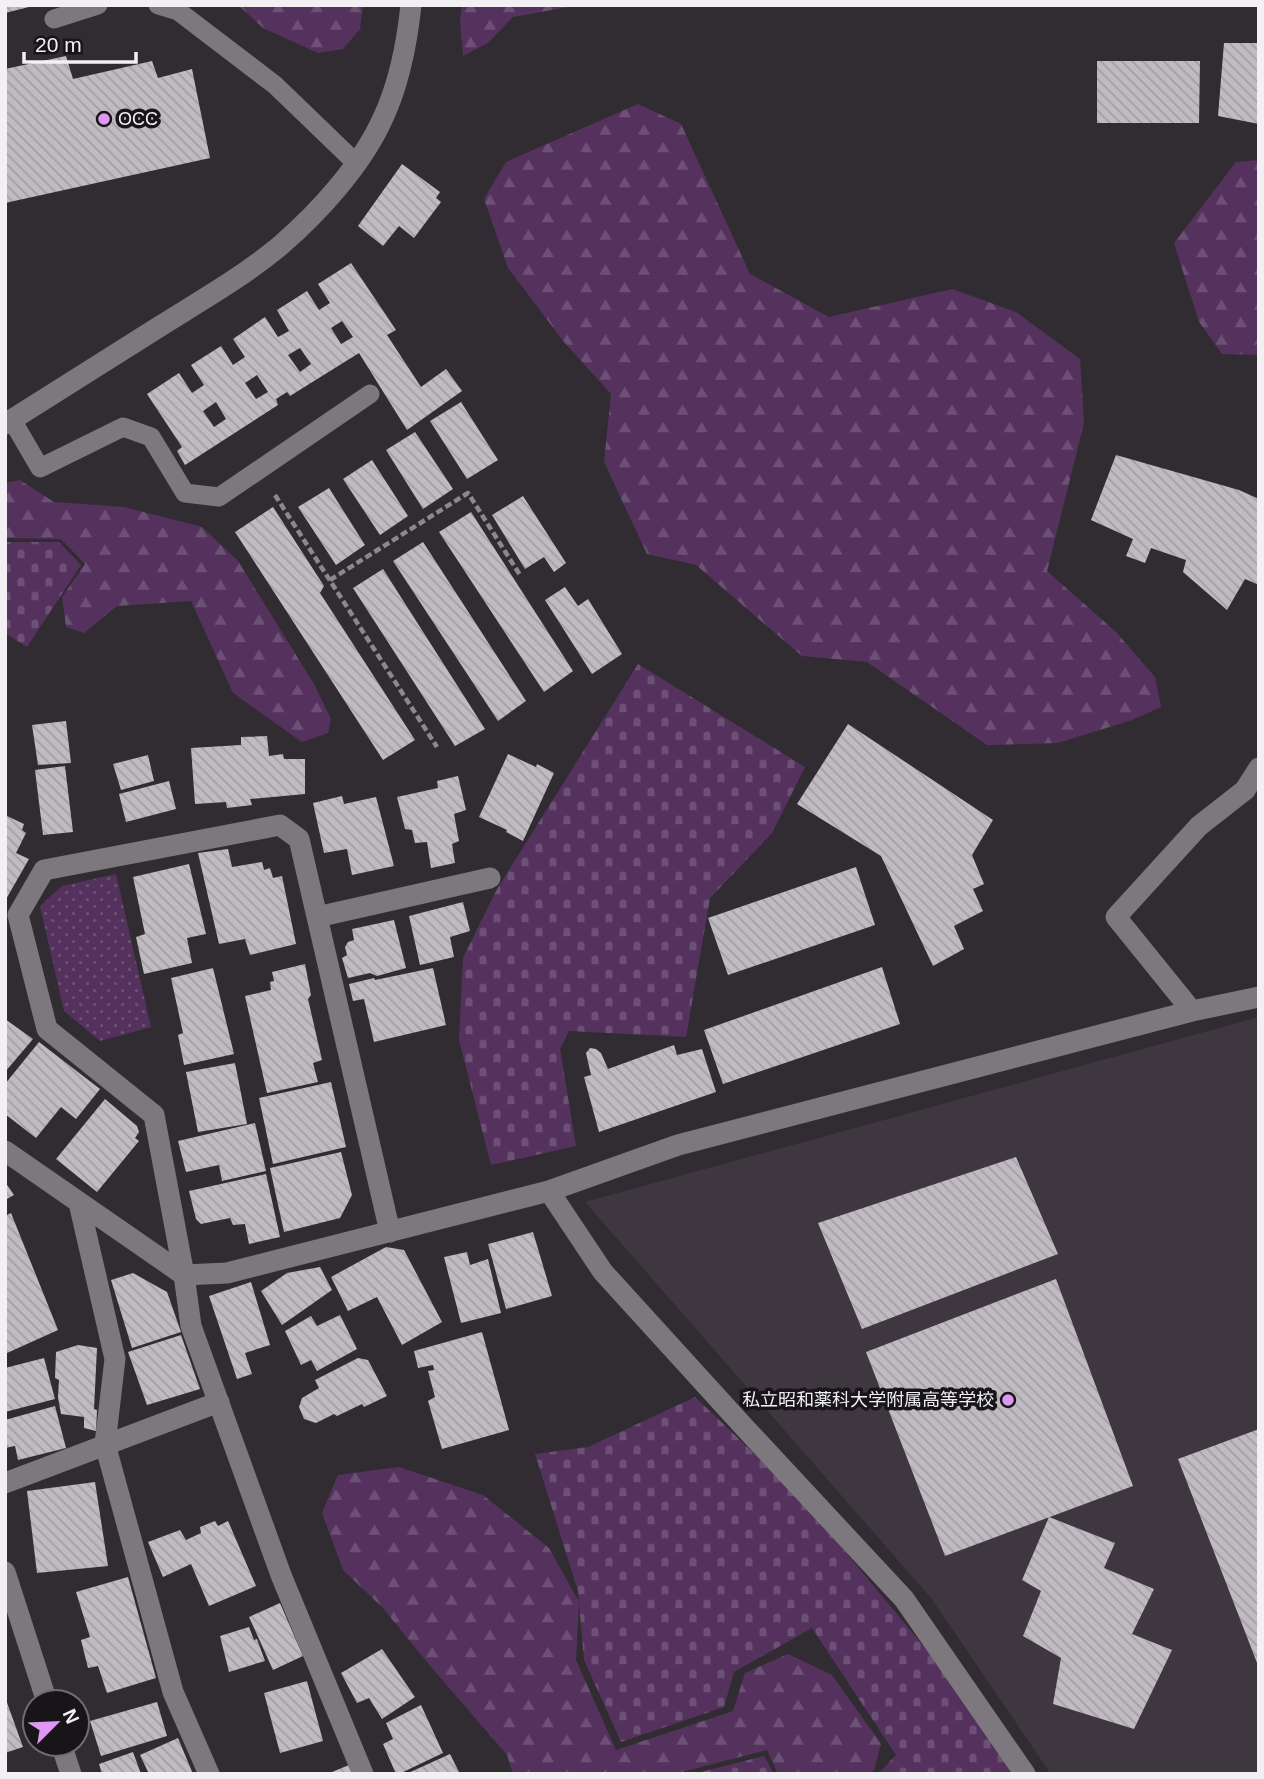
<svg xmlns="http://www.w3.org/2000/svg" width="1264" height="1779" font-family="Arial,'Noto Sans JP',sans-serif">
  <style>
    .built { fill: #3e3740 }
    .grass { fill: url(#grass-dots) }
    .forest { fill: url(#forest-firs) }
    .cemetery { fill: url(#cemetery-stones) }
    .building { fill: url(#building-back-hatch); fill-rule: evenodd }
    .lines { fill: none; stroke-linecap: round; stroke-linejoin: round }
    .path { stroke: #8c898d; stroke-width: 4.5; stroke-dasharray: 7 3.5; stroke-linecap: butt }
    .service { stroke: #7c787d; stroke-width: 19 }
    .minor { stroke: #7c787d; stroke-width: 21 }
    .tertiary { stroke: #7c787d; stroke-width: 21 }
    .poi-dot { fill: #df98f1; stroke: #171517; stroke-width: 2.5 }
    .labels { text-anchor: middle; stroke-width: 7; stroke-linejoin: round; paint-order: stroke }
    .poi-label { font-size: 18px; fill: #f2f0f3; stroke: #171517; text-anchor: start }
  </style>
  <defs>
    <pattern id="grass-dots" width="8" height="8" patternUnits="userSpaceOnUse" patternTransform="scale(1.75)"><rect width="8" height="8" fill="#54325d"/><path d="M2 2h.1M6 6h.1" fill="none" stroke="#6d5075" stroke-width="1.8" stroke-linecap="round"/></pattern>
    <pattern id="forest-firs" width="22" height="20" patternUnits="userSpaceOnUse" patternTransform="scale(1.75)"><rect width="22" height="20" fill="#54325d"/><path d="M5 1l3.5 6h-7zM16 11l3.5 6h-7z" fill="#6d5075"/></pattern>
    <pattern id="cemetery-stones" width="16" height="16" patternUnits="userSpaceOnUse" patternTransform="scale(1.75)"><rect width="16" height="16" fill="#54325d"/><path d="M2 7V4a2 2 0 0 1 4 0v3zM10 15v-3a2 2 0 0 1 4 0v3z" fill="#6d5075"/></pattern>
    <pattern id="building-back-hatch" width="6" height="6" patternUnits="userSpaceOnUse" patternTransform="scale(1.75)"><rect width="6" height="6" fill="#bfbbc1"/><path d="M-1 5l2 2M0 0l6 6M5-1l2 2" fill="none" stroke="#a29ea3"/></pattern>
  </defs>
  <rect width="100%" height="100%" fill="#302c31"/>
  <path class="built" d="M1259,1017V1774H1051L931,1598L585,1202Z"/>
  <path class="grass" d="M116,874L151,1027L100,1041L64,1011L40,906L62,886Z"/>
  <path class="forest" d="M238,5H363L360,29L343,49L318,53L263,28Z
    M462,5H580L513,17L488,43L463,56L460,21Z
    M638,104L681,124L750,274L829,317L952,289L1016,312L1080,359L1084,423L1047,571L1116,632L1155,677L1161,707L1132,720L1058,743L987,745L867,662L802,656L696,565L647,554L604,462L611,394L564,342L508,268L484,199L506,162Z
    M1259,160V355L1222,354L1199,322L1174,243L1236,162Z
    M20,480L54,502L124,507L202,527L238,561L314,684L331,719L328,733L302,742L233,693L191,601L117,606L84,633L66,627L62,597L85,564L61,539L5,538V483Z
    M399,1467L483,1495L549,1548L579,1602L576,1660L616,1750L733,1711L745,1673L788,1654L832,1675L881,1744L874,1770L870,1774H778L767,1750L674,1774H513L507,1755L432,1668L382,1607L343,1570L322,1513L338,1475Z"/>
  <path class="cemetery" d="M5,542H59L81,565L27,647L5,633Z
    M638,664L805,767L772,833L710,898L686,1037L569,1031L560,1049L576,1146L491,1165L459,1040L463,958L497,889Z
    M695,1397L800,1497L935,1660L1013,1774H878L896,1755L812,1628L734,1672L724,1707L621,1742L584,1660L578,1591L535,1454L588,1447Z
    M764,1756L774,1774H693Z"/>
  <path class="building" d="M5,5H33V6L5,13Z
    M1224,43H1259V124L1218,116Z
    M66,56L73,79L152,61L158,78L192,69L210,158L5,203V69Z
    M1097,61H1200L1199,123H1097Z
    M402,164L440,192L436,198L441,202L414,238L399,226L383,246L358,226Z
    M351,263L396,330L387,335L421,387L446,369L462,391L407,430L359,353L290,396L287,392L276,399L278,405L185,465L177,451L182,447L147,394L179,373L192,393L204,385L191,365L221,346L233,365L245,357L233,339L265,317L278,337L289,331L277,310L307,291L319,310L330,303L318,284ZM342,321L353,337L341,344L331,328ZM300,348L311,364L300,372L288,355ZM257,375L268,392L256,399L245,383ZM216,402L226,419L214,427L203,411Z
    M461,402L498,460L467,479L430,421Z
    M415,432L453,489L423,509L386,450Z
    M1116,455L1239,490L1259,499V585L1245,579L1227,610L1183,572L1186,560L1151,548L1145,563L1126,556L1133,539L1091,520Z
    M372,460L408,516L380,535L343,479Z
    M329,488L365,545L336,565L298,507Z
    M523,496L566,563L554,572L544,557L525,569L492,515Z
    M273,507L324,586L320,593L415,740L383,760L235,532Z
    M471,512L573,671L544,692L439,532Z
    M423,542L526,701L498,721L393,561Z
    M383,569L485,729L455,746L353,588Z
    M565,587L578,606L588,599L622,654L592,674L545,600Z
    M66,721L71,763L38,765L32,725Z
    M848,724L993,820L972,855L984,884L973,889L983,911L954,926L964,949L933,966L881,856L797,804Z
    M267,736L269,756L283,754L284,759H305V794L250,799L252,805L227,808L226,802L195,804L191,748L241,745V737Z
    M508,754L536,767L537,764L554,773L523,841L506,832L507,830L479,817Z
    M148,755L154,781L121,790L113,764Z
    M65,766L73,832L43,835L35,770Z
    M458,776L466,810L454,814L459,841L452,844L455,863L431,868L427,842L415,843L412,830L405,829L397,797L438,788L437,781Z
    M169,781L176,809L126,822L119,794Z
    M342,796L344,804L376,797L394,866L352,875L347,849L324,853L313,803Z
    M5,815L24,824L22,830L26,833L16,853L29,859L5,901Z
    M228,849L232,867L262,862L264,870L270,868L273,878L282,876L296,944L250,955L245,939L219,944L198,853Z
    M189,864L206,934L187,938L192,963L144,974L136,937L145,934L133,877Z
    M856,867L875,925L728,975L708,918Z
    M463,902L470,931L450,937L454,957L420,965L409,916Z
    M394,920L406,968L377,976L370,973L348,978L342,958L347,955L345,947L348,942L354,940L352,929Z
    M305,964L311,995L308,999L322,1060L313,1063L318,1082L267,1093L245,996L271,990L270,982L274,981L272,972Z
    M882,967L900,1024L723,1084L704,1030Z
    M213,968L234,1054L184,1065L178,1035L183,1033L171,978Z
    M433,968L446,1025L374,1042L364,999L353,1001L349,984L374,978L375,980Z
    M5,1019L33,1039L5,1072Z
    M39,1042L100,1089L76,1119L61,1107L36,1138L5,1114V1084Z
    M674,1045L677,1055L702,1049L716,1092L599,1132L584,1077L591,1075L586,1053L590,1048L596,1049L601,1053L608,1069Z
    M235,1063L247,1124L198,1132L186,1072Z
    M331,1082L346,1147L273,1164L259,1098Z
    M105,1099L137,1126L139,1132L135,1138L139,1141L97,1192L56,1159Z
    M255,1123L266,1171L222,1181L219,1165L186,1172L178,1141Z
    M341,1152L352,1195L340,1218L284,1232L270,1168Z
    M1016,1157L1058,1254L862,1329L818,1223Z
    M266,1174L280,1237L249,1244L245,1224L233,1225L230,1218L201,1224L196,1219L189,1191Z
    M5,1182L14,1195L5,1200Z
    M11,1213L58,1330L7,1353L5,1348V1216Z
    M533,1232L552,1296L506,1309L488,1244Z
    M386,1247L404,1250L442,1322L402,1345L377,1297L348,1311L331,1277Z
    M467,1252L470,1265L488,1259L501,1313L461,1323L444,1257Z
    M320,1267L332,1290L282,1325L261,1291L287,1273Z
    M133,1273L167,1292L181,1332L132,1348L111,1280Z
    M1056,1279L1133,1486L945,1556L866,1352Z
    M251,1282L270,1345L245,1353L252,1374L237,1379L209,1296Z
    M340,1315L357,1349L317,1371L311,1360L301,1365L285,1331L311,1316L317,1326Z
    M482,1332L509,1430L442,1449L428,1401L435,1397L428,1371L434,1370L433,1365L418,1368L414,1351Z
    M181,1335L200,1389L147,1405L128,1352Z
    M78,1345L97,1348L94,1409L97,1410L96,1431L84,1428V1417L61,1414L58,1397L59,1380L55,1378L56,1352Z
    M44,1358L55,1399L5,1412V1368Z
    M358,1358L368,1360L387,1396L364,1407L362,1404L337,1416L334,1414L316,1423L304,1419L299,1407L302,1398L319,1388L315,1380Z
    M55,1406L66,1448L18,1460L15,1446L5,1448V1420Z
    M1259,1429V1668L1178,1459Z
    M95,1482L108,1566L37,1573L27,1491Z
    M1049,1517L1115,1543L1104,1568L1154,1589L1132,1634L1172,1650L1134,1729L1053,1704L1061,1658L1023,1636L1041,1591L1022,1580Z
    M215,1521L218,1526L228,1521L256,1586L209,1606L191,1564L163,1577L148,1542L180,1530L186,1540L201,1533L200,1527Z
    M128,1577L156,1678L107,1693L98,1666L88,1668L81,1640L90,1637L76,1592Z
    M280,1603L303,1656L273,1670L249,1617Z
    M249,1627L254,1640L257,1639L265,1661L229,1672L220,1636Z
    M382,1649L415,1697L382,1719L369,1698L357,1703L341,1673Z
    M307,1681L323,1741L280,1753L264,1693Z
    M5,1697L23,1747L5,1753Z
    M157,1702L167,1736L101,1756L90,1721Z
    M421,1705L443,1753L399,1774H396L383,1744L393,1739L386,1723Z
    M178,1738L193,1774H149L140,1755Z
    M133,1752L141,1774H102L99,1764Z
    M450,1754L460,1774H406Z
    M349,1765L352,1774H327Z"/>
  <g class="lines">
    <path class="path" d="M275,495L437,747
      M330,580L468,493L520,575"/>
    <path class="service" d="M158,5L178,11L275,85L357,164
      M54,19L98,5
      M12,420L40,468L123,427L151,437L185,493L219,497L370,394"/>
    <path class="minor" d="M317,917L490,878
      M1192,1011L1116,917L1199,826L1245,790L1259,768
      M5,1151L184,1275L227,1273L549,1191L678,1145L1192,1011L1259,997
      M549,1191L603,1272L745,1428L904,1599L1025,1774
      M79,1203L115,1359L105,1444L173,1692L209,1774
      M5,1483L219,1402
      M5,1572L47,1702
      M61,1744L71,1774
      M363,1774L281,1575L191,1326L184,1275L154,1115L47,1029L18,915L44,870L280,825L299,839L390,1232"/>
    <path class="tertiary" d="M5,424C58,391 110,358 162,325C202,300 244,276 281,245C319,212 362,165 383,118C399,84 407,43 411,5"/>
  </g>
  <g class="poi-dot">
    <circle cx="104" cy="119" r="7"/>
    <circle cx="1008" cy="1400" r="7"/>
  </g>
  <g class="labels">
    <g class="poi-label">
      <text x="118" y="125">OCC</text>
      <text x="994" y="1406" text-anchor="end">私立昭和薬科大学附属高等学校</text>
    </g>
  </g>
  <rect width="1264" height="1779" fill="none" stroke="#f2f0f3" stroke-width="14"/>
  <g transform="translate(56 1723) rotate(66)"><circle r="33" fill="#171517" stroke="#6f6d6f" stroke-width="2"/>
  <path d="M0-5L12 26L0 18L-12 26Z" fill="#df98f1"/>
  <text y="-10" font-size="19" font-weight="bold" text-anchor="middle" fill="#f2f0f3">N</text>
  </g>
  <path d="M24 52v10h112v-10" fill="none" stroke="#f2f0f3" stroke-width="3.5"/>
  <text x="35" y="52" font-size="21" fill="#f2f0f3" stroke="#171517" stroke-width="5" paint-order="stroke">20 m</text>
</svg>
